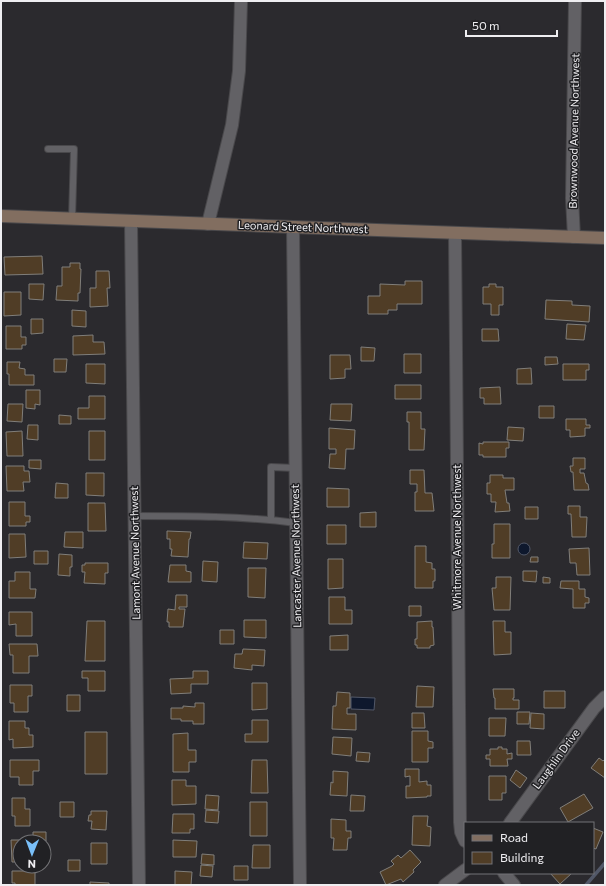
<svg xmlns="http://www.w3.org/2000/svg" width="606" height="886" font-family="Commissioner,sans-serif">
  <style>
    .water { fill: #0e182d; stroke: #525868 }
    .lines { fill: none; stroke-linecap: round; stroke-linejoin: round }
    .stream { stroke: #525868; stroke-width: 3.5 }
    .building { fill: #503d26; stroke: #807e7a }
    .lane-casing { stroke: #49484b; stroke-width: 8 }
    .street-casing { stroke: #49484b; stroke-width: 14 }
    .secondary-casing { stroke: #49484b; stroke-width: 14 }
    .lane { stroke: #626165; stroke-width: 6 }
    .street { stroke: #626165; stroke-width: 12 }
    .secondary { stroke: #826e60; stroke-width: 12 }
    .labels { text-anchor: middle; stroke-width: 3; stroke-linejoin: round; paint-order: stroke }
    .street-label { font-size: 11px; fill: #efeef1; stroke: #212124 }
  </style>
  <rect width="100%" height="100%" fill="#2b2a2e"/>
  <path class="water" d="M518 549a6 6 0 1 1 12 0a6 6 0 1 1-12 0Z
    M351,697L375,698L374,710L351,709Z"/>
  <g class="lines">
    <path class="stream" d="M586,885L605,863"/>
  </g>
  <path class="building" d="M42,256L43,274L5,275L4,257Z
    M70,263H80V269H81L80,293H78V301L56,300L57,286H62V267H70Z
    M96,271H109L110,288H107L108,306L90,307V288H96Z
    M405,281H422V304H397V310H388V314H368V296H380V284L405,285Z
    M29,284H44L43,300L29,299Z
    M489,284H496V287H503V305H499V315H491V304H483V287H489Z
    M4,292H21V315L4,316Z
    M546,300L572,301V305L590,306L589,322L545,319Z
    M72,310L86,311V327L72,326Z
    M31,319H43V333L31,334Z
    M567,324L586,325L584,340L566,339Z
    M6,326H21V337H26V345H22V349H6Z
    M482,329H498L499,341H482Z
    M93,335V342H104L105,354L73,355V336Z
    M361,347L375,348L374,361H361Z
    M404,354H421V373H404Z
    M330,355H350L351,369H345V378L330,379Z
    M545,357H557L558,364L545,365Z
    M54,359H67L66,372H54Z
    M7,362H20L19,368L25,369V375H34V385H9V374H7Z
    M86,364H105V384L86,383Z
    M563,364H589V370H586V380H563Z
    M531,368L532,384H517V369Z
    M395,385H421V399H395Z
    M500,387L501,404H484V398H480V388Z
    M26,390H40V405L35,404V409L26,408Z
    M89,396H105V419H78V408H89Z
    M8,404H23L22,422L7,421Z
    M331,404H352L351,421L330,420Z
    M539,406H554V418H539Z
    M407,412H421V429H425L424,450H409V422H407Z
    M59,415L71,416V424H59Z
    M566,419H586V425H590V428H585V436L570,437V430H566Z
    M28,425H38V440L27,439Z
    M508,427L524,428L523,441L507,440Z
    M329,428L355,430L354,449H346L345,469L329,468L330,454H336V449H329Z
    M22,431L23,456H7L6,432Z
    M89,431H105V460H89Z
    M483,442H509V448H506V457H483V455H479V443L483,444Z
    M573,458H585V469H580V473H584L586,483L588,484L589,490H574L573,472H571L570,466H573Z
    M29,460H41V469L29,468Z
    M6,466H24V471H29L30,482H23L24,491H7Z
    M410,470H424L425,493H432L434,511H415V492H417V484H410Z
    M86,473H104V496L86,495Z
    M490,475H503V478H514V490H505L507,503H509L510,511L495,512L496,502H491V494H487V483H490Z
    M56,483L68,484V498H55Z
    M327,488L349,489V507H327Z
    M9,502H25V516H30V522H26V526H9Z
    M88,503H105L106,531H88Z
    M568,506H580V517H587L586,537H572L571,514H568Z
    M525,507H538V519H525Z
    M376,512V527H360V513Z
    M494,524H510V558H492V544H494Z
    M327,525H346V544H327Z
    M167,531L191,532L190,539H189L188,557L171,556L172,549H170V539H167Z
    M65,532H83V548L64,547Z
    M9,534H25L26,557L9,558Z
    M244,542L268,543L267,559L243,558Z
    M415,546H426V562L432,563V569H435V581H433V588H415Z
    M589,548L590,575H577L576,563H570L569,549Z
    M34,551H48V564H34Z
    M59,554L72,555V567H70V576L58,575Z
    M531,557H538V562H530Z
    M328,559H343V588L328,589Z
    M203,561L218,562L217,582L202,581Z
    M85,563H108V573H105V584L84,583L85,572H82V565H85Z
    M170,565H186V571L191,572V582H168Z
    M248,568H266L265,598L248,597Z
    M523,571H537L536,582L523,581Z
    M15,572H30V589H36L35,598H9V581H15Z
    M496,577H511L510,610H494L492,588H496Z
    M543,577L550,578V583H543Z
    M561,581H579V589H585V597L589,598V603H585V608H573V589L560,588Z
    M176,595H187V607H179V609H185L183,627H169V622H167L168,609L175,610Z
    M329,597H345V610H352V624H329Z
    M409,606H421V616H409Z
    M9,612H32V636H16V624L9,625Z
    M244,620H266V638L244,637Z
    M87,621H105V661H85Z
    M432,621V627H433L434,645L430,646V648H417V645H415V639H417V622Z
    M493,621H505V632H511V654L494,655Z
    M220,630H234V644H220Z
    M348,635V650H330V636Z
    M9,644H37L38,656H29V673H13V655H10Z
    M243,649L265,650L264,666L252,665V670L234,668L235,654H242Z
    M82,671H105V691H88V678H82Z
    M193,671H208V684H191V693L171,694L170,679L193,678Z
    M252,683H267V709L252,710Z
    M10,685H32V696H28V712H14V703H10Z
    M417,686L434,687L433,707H416Z
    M493,689H514V698H513V700H519V709H495V698H494Z
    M544,691H565V708H544Z
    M337,692L350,693V708H347V714H356V730L332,729L333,706H336Z
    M67,695H80V711H67Z
    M195,703H204V724H193V721H181V719H171V708H183V706L195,707Z
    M517,712H530L529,724H517Z
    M412,713H424L425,728H412Z
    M531,713L544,714V729L530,728Z
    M489,718H506L505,736H489Z
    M252,720H268V742H245V734H252Z
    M9,721H25V728H29V735H33V747L13,748V739L9,740Z
    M412,731H428V741L433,742V748H428V762H412Z
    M85,732H107V774H85Z
    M188,733V750H196V762H189V772H173V734Z
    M333,737L352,738L351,756L332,754Z
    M517,741H530L531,755H517Z
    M498,747H502V749H507V754L512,753V759H507L508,766H490V759H486V755H490V749H498Z
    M357,752L370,753L369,762L356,761Z
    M599,758L603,761L605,759V778L591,768Z
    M10,760H39V771H33V785H19V777H10Z
    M252,760H267L268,793H251Z
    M405,769H419V782L427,781V785H431V796H427V797L406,798V786H410V776L405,777Z
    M516,770L527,778L520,788L510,780Z
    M333,771L348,772L347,796L330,795L331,782L333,783Z
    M489,776H506V793H502V800H489Z
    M172,780H186V786H196V804L172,805Z
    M584,794L593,808L568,822L560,808Z
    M206,795L219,796L218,810L205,809Z
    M351,795L365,796L364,811H350Z
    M12,798H25V809H30V826H15V816H12Z
    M60,802H74V817H60Z
    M250,802H267V836H250Z
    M206,810L219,811L218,823L205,822Z
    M91,811H107L106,830L91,829L92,821H88L89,815H91Z
    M173,814H194V829H190V833H172Z
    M413,816H428L427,826L431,827L430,846L412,845Z
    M331,819L346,820V831H351V838H348L347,850H333L334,838H331Z
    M593,828L603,832L596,849L593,848Z
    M33,832H46V841H33Z
    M11,840H27V842H20V862H12Z
    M173,840L197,841L196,857H173Z
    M91,843H107V864H91Z
    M253,845H270V868H252Z
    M410,850L421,862L413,870L414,872L403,882L401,879L386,885L380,872L392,866L394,864L391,861L398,855L401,858Z
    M202,854L214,855V865L201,864Z
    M68,860H80V871H68Z
    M201,865L213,866L212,877L200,876Z
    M234,866H248V880H234Z
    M12,871H35V885H15V883H12Z
    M175,871L192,872L191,885H175Z
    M550,873H572L560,884Z
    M90,882L109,883V885H90Z"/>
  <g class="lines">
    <g class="lane-casing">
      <path id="lane" d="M48,149H74L72,219
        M135,516C188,516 243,516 296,523
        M271,520V467L295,468"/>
    </g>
    <g class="street-casing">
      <path id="street" d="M131,221L139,885
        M208,224L232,125L239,71L241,1
        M293,227L300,885
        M455,233L460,822L461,832L465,841
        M574,237L572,198L575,1
        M510,823L594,708L605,697
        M504,873L514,885
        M445,885L465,870"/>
    </g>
    <g class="secondary-casing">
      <path id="secondary" d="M1,216L293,227L605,238"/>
    </g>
    <use href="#lane" class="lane"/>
    <use href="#street" class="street"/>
    <use href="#secondary" class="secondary"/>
  </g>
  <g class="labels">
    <g class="street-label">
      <text transform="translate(574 131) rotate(-89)" y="4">Brownwood Avenue Northwest</text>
      <text transform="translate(303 227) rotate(2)" y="4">Leonard Street Northwest</text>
      <text transform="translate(457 537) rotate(-90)" y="4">Whitmore Avenue Northwest</text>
      <text transform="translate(135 553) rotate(-91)" y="4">Lamont Avenue Northwest</text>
      <text transform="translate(296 556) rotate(-91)" y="4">Lancaster Avenue Northwest</text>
      <text transform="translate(556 759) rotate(-54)" y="4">Laughlin Drive</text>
    </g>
  </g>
  <rect width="606" height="886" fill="none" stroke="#efeef1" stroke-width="4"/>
  <rect x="464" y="822" width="130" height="52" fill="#212124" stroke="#737376"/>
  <rect x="472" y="835" width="20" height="6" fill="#826e60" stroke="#737376"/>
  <text x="500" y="842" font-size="12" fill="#efeef1">Road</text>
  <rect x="472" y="852" width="20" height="12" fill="#503d26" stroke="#737376"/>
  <text x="500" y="862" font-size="12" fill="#efeef1">Building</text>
  <g transform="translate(32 854) rotate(181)"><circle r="19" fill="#212124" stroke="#737376"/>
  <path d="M0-3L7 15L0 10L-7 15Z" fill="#79bff8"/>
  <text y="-6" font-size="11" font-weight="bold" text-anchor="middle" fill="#efeef1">N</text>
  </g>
  <path d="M466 30v6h91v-6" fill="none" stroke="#efeef1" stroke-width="2"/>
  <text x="472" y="30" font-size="12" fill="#efeef1" stroke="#212124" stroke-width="3" paint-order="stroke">50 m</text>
</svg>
